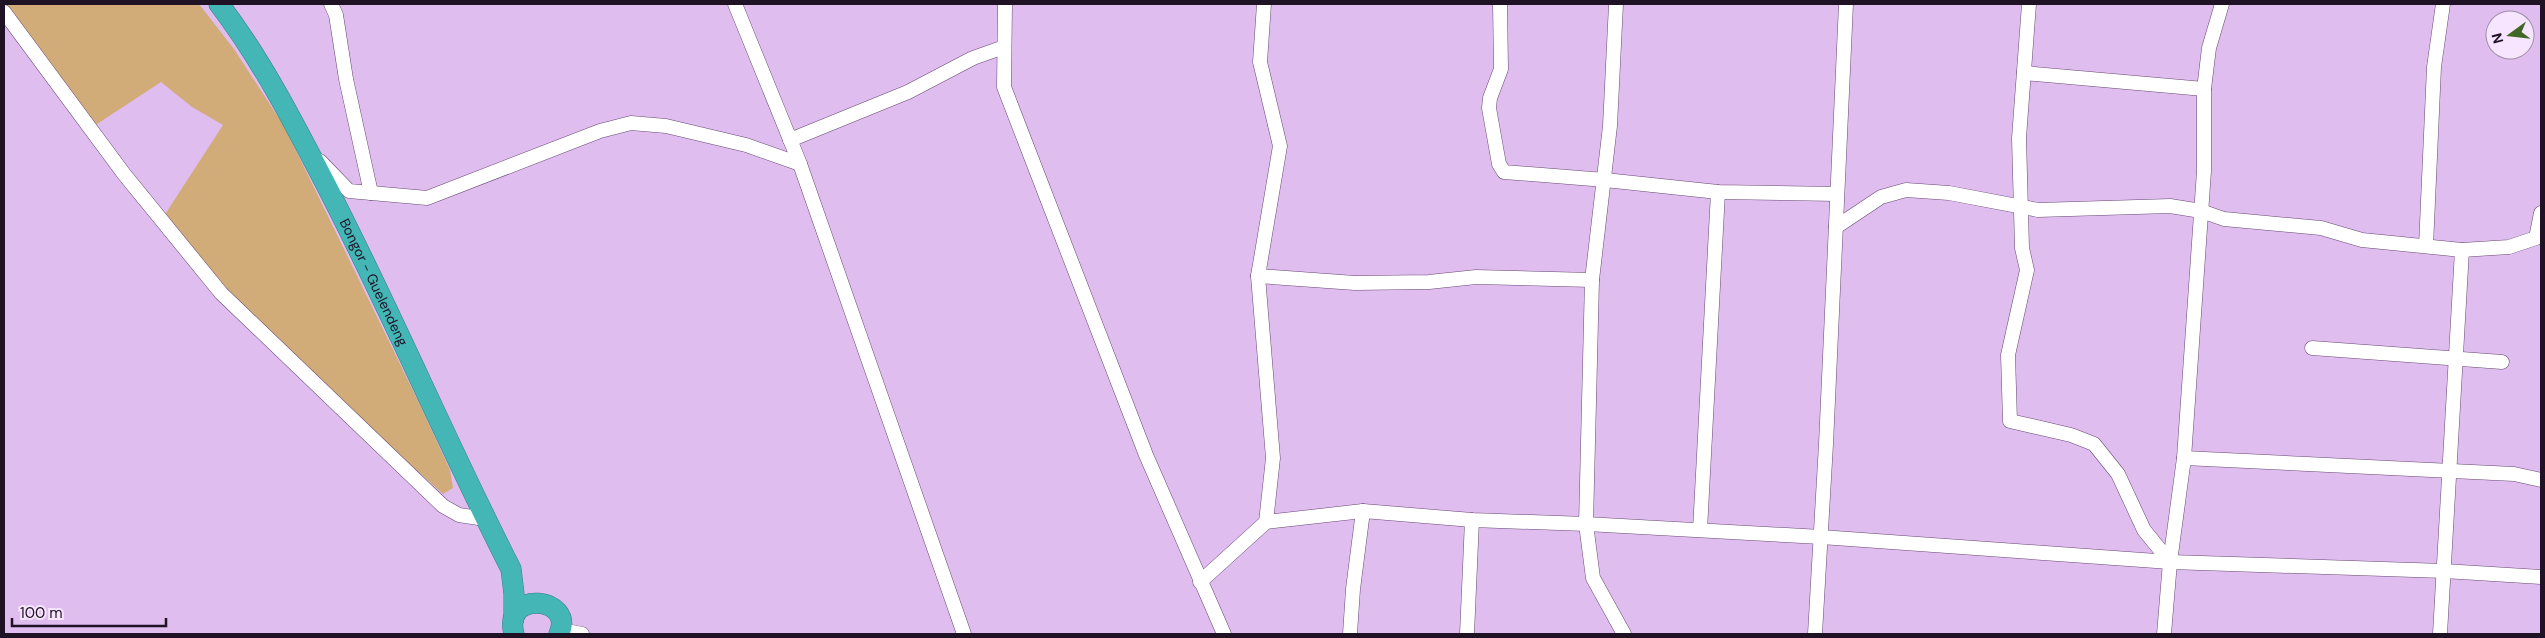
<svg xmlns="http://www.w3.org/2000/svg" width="2545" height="638" viewBox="0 0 2545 638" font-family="'DM Sans',sans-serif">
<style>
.green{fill:#d1ac78}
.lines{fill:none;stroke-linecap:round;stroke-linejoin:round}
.minor-casing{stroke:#674974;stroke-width:15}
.highway-casing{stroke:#377d83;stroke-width:21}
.minor{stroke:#fff;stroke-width:14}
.highway{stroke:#44b6b6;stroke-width:20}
.labels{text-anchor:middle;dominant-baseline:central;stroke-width:4;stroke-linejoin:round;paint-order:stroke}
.street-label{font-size:14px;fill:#1f1224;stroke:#f7e5ff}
</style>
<rect width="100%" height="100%" fill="#dfbdef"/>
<!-- green -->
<path class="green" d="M4 4H199L234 49 284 126 420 405 450 470 453 488 443 494 285 351 222 289 162 219 223 125 192 107 161 82 91 128Z"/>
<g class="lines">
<!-- minor casing -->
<g class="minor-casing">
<g id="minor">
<path d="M331 4 336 15 346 79 371 193"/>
<path d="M735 4 800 164 964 634"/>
<path d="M1005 4 1004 87 1146 455 1224 634"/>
<path d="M1264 4 1260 62 1280 146 1258 276 1273 458 1266 522"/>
<path d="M1500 4 1501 69 1490 98 1489 108 1499 164 1504 172 1605 180 1718 192 1837 194"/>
<path d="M1616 4 1610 126 1592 280 1586 524 1593 578 1624 634"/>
<path d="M2029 4 2019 138 2022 248 2027 270 2008 355 2010 421 2071 435 2094 444 2118 474 2144 530 2170 562"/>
<path d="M4 12 124 174 221 293 443 506 459 515 485 519"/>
<path d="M2024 73 2204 89"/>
<path d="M790 140 908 92 973 58 1004 47"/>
<path d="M320 161 349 191 427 198 600 131 631 123 666 126 746 145 800 164"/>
<path d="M1836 227 1881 197 1906 190 1949 193 2038 210 2170 206 2201 211 2224 219 2321 228 2362 240 2462 250 2509 247 2536 238 2541 213"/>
<path d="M2426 246 2434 67 2443 4"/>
<path d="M1258 276 1355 283 1429 282 1476 277 1592 280"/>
<path d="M2312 348 2502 362"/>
<path d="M2184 458 2514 474 2541 480"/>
<path d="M1700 530 1718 192"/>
<path d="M1200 582 1266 522 1363 511 1472 520 1586 524 1821 537 2170 562 2444 571 2541 577"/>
<path d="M561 630 582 634"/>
<path d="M1350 634 1353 589 1363 511"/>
<path d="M1467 634 1472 520"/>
<path d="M1815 634 1826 444 1846 4"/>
<path d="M2164 634 2170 562 2184 458 2204 171V89L2209 48 2222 4"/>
<path d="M2440 634 2462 250"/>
</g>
</g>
<!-- highway casing -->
<g class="highway-casing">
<g id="highway">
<path id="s1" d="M219 4C261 59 293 121 325 183 391 310 446 442 511 569L514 594V618"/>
<path d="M514 634C502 589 576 597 559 634"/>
</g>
</g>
<!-- minor -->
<use href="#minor" class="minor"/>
<!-- highway -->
<use href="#highway" class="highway"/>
</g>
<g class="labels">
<!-- street labels -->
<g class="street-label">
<text stroke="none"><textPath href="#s1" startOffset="319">Bongor - Guelendeng</textPath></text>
</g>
</g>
<!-- border -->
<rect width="2545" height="638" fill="none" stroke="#1f1224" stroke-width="10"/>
<!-- north arrow -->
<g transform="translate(2510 35) rotate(255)"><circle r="24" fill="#f7e5ff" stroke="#a191a7"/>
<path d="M0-4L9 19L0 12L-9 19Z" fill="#3e6824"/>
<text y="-8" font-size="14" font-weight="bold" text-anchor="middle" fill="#1f1224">N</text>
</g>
<!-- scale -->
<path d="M12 618v8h154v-8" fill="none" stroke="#1f1224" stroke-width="2.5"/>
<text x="20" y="618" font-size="15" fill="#1f1224" stroke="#f7e5ff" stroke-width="4" paint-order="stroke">100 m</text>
</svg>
